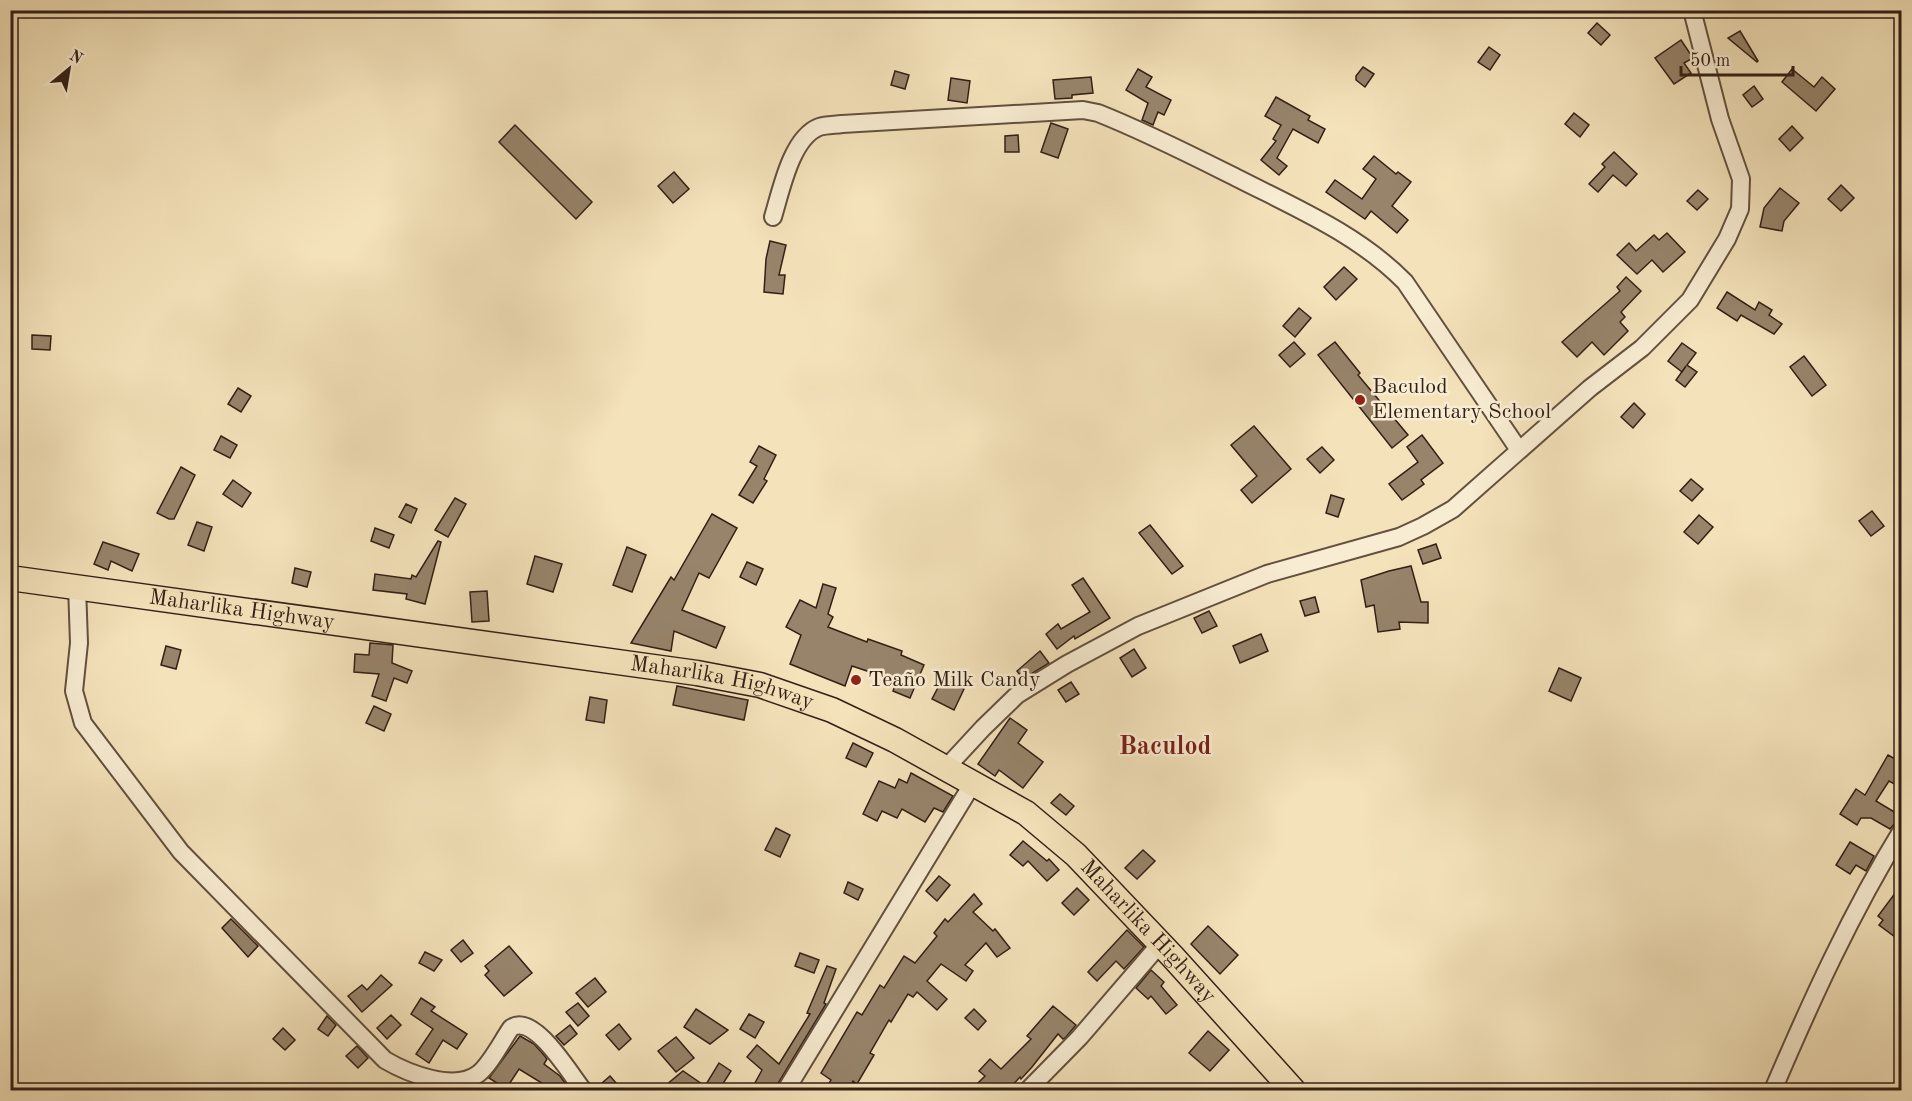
<svg xmlns="http://www.w3.org/2000/svg" width="1912" height="1101" viewBox="0 0 1912 1101" font-family="'Old Standard TT',serif">
<style>
.building{fill:#97846b;stroke:#331f15;stroke-width:1.5}
.lines{fill:none;stroke-linecap:round;stroke-linejoin:round}
.minor-casing{stroke:#63503e;stroke-width:20}
.highway-casing{stroke:#331f15;stroke-width:27}
.minor{stroke:#f8ecd2;stroke-width:16}
.highway{stroke:#f4e2ba;stroke-width:24}
.poi-dot{fill:#8f2418;stroke:#f8ecd2;stroke-width:2}
.labels{text-anchor:middle;dominant-baseline:central;stroke-width:5;stroke-linejoin:round;paint-order:stroke}
.poi-label{font-size:22px;fill:#331f15;stroke:#f8ecd2;text-anchor:start}
.street-label{font-size:22px;fill:#331f15;stroke:#f8ecd2}
.quarter-label{font-size:26px;font-weight:bold;fill:#7a1f14;stroke:#f8ecd2}
</style>
<rect width="100%" height="100%" fill="#f4e2ba"/>
<filter id="stains"><feTurbulence type="fractalNoise" baseFrequency=".00333" numOctaves="4"/><feColorMatrix values="0 0 0 0 .2 0 0 0 0 .09 0 0 0 0 .02 0 0 0 .5 -.17"/></filter>
<radialGradient id="worn" r=".72"><stop offset=".6" stop-color="#630" stop-opacity="0"/><stop offset="1" stop-color="#630" stop-opacity=".3"/></radialGradient>
<!-- building -->
<g class="building">
<path d="M1597 23 1610 35 1601 45 1588 33Z"/>
<path d="M1740 31 1758 61 1757 62 1728 38Z"/>
<path d="M1681 40 1693 58 1684 63 1691 73 1674 84 1655 58Z"/>
<path d="M1489 47 1500 55 1490 70 1478 62Z"/>
<path d="M1363 67 1374 74 1365 87 1356 80V76Z"/>
<path d="M1138 69 1152 77 1146 87 1171 100 1164 115 1158 112 1153 125 1142 120 1148 103 1126 90Z"/>
<path d="M1792 69 1814 87 1822 77 1835 89 1816 111 1782 82Z"/>
<path d="M895 71 909 75 905 89 891 85Z"/>
<path d="M1091 77 1093 93 1072 95V98L1055 99 1053 80Z"/>
<path d="M951 78 970 81 967 103 948 100Z"/>
<path d="M1754 86 1763 99 1752 107 1743 95Z"/>
<path d="M1276 97 1310 116 1308 120 1325 129 1318 143 1293 129 1277 158 1287 166 1279 175 1261 160 1276 141 1273 139 1281 125 1265 116Z"/>
<path d="M1574 113 1589 125 1580 137 1565 124Z"/>
<path d="M1051 123 1068 129 1058 158 1041 152Z"/>
<path d="M515 125 592 202 576 219 499 142Z"/>
<path d="M1792 126 1803 138 1790 151 1779 139Z"/>
<path d="M1018 135 1019 152H1005V136Z"/>
<path d="M1614 152 1637 174 1626 186 1613 175 1598 192 1589 184 1605 167 1602 164Z"/>
<path d="M1374 156 1396 174 1398 172 1411 182 1392 206 1408 220 1397 233 1371 211 1365 219 1326 192 1335 180 1362 199 1376 179 1363 169Z"/>
<path d="M674 172 689 189 673 203 658 186Z"/>
<path d="M1841 185 1854 198 1841 211 1828 199Z"/>
<path d="M1780 188 1799 203 1784 221 1782 231 1760 227 1764 208Z"/>
<path d="M1698 190 1708 199 1697 210 1687 201Z"/>
<path d="M1667 233 1685 252 1663 272 1652 260 1637 274 1617 255 1629 243 1636 251 1654 235 1659 240Z"/>
<path d="M770 241 786 245 779 275H785L783 294 764 292 766 259Z"/>
<path d="M1344 267 1357 279 1336 300 1324 287Z"/>
<path d="M1626 277 1641 291 1621 312 1625 317 1620 322 1628 331 1604 355 1592 342 1577 357 1562 342 1620 291 1617 287Z"/>
<path d="M1727 292 1755 310 1759 302 1772 310 1769 315 1782 324 1774 334 1741 315 1737 321 1717 308Z"/>
<path d="M1299 308 1311 318 1295 337 1283 326Z"/>
<path d="M32 335 51 336 50 350 32 349Z"/>
<path d="M1294 342 1305 354 1290 367 1279 355Z"/>
<path d="M1335 342 1360 373 1358 375 1408 435 1392 448 1318 355Z"/>
<path d="M1682 343 1696 353 1687 365 1697 372 1685 387 1676 380 1686 366 1682 372 1668 361Z"/>
<path d="M1804 356 1826 385 1812 396 1790 367Z"/>
<path d="M238 388 251 396 241 412 228 404Z"/>
<path d="M1634 403 1645 414 1633 428 1621 417Z"/>
<path d="M1254 426 1291 469 1252 503 1241 490 1257 476 1231 445Z"/>
<path d="M1422 435 1443 463 1421 480 1424 484 1402 500 1389 484 1418 462 1407 447Z"/>
<path d="M221 436 237 445 230 458 214 450Z"/>
<path d="M759 446 776 455 764 479 767 481 753 503 739 495 757 466 750 462Z"/>
<path d="M1322 447 1334 460 1320 473 1307 459Z"/>
<path d="M181 467 195 475 174 519H169L157 513Z"/>
<path d="M1691 479 1703 489 1692 501 1680 491Z"/>
<path d="M233 480 251 493 242 507 223 494Z"/>
<path d="M1331 495 1344 499 1338 517 1326 513Z"/>
<path d="M455 498 466 504 448 537 435 530Z"/>
<path d="M406 504 417 509 411 523 399 517Z"/>
<path d="M1872 511 1884 526 1871 536 1859 521Z"/>
<path d="M712 514 737 528 709 578 699 573 682 610 725 627 716 648 674 631 671 651 631 643 671 577 674 580Z"/>
<path d="M1699 515 1713 527 1698 544 1684 532Z"/>
<path d="M197 522 212 527 204 551 188 545Z"/>
<path d="M1150 525 1183 566 1172 574 1139 533Z"/>
<path d="M375 528 394 535 389 548 371 541Z"/>
<path d="M438 541 441 542 425 604 406 599 407 594 373 590 375 574 411 579 412 575 416 577Z"/>
<path d="M103 542 139 554 132 571 111 561 108 570 94 564Z"/>
<path d="M1436 544 1441 558 1423 564 1418 550Z"/>
<path d="M627 547 646 555 632 592 613 585Z"/>
<path d="M535 556 562 564 553 592 527 584Z"/>
<path d="M747 562 763 569 756 585 740 577Z"/>
<path d="M1411 566 1421 602H1428V623L1399 622 1400 629 1378 632 1374 605 1366 607 1361 580 1389 571Z"/>
<path d="M295 568 311 572 307 587 292 583Z"/>
<path d="M1083 578 1110 618 1075 639 1074 636 1057 649 1046 634 1058 624 1061 629 1090 612 1072 585Z"/>
<path d="M823 584 836 588 828 614 833 617 828 627 867 642 868 639 902 651 901 655 924 665 910 698 893 691 897 681 852 666 845 686 790 664 801 635 786 627 800 600 816 608Z"/>
<path d="M487 591 489 621 472 622 470 592Z"/>
<path d="M1315 597 1319 612 1305 616 1300 601Z"/>
<path d="M1209 611 1217 626 1202 633 1194 618Z"/>
<path d="M1261 634 1268 651 1240 663 1233 646Z"/>
<path d="M370 643 393 645 392 663 412 671 407 683 394 678 386 701 372 696 379 674 354 672 355 654 369 655Z"/>
<path d="M166 646 181 650 176 669 161 665Z"/>
<path d="M1134 649 1146 668 1132 677 1120 658Z"/>
<path d="M1040 651 1049 663 1023 679 1017 671Z"/>
<path d="M1559 668 1581 678 1571 701 1549 691Z"/>
<path d="M943 678 964 689 954 710 932 699Z"/>
<path d="M1071 682 1079 694 1066 702 1058 690Z"/>
<path d="M677 686 748 700 744 720 673 705Z"/>
<path d="M590 697 607 700 604 723 586 720Z"/>
<path d="M374 706 391 714 384 731 366 723Z"/>
<path d="M1010 718 1027 730 1018 743 1043 762 1023 788 999 770 995 776 978 764Z"/>
<path d="M853 743 873 753 866 767 846 758Z"/>
<path d="M1888 755 1902 763V788L1889 781 1876 801 1901 816 1890 829 1871 818H1861L1857 825 1840 814 1856 789 1865 795Z"/>
<path d="M911 773 953 796 943 812 934 808 925 822 902 809 897 818 882 811 877 821 863 814 879 781 895 788 899 779 907 783Z"/>
<path d="M1060 794 1074 806 1066 815 1051 803Z"/>
<path d="M776 828 790 835 780 857 765 850Z"/>
<path d="M1023 841 1047 861 1049 859 1059 870 1047 881 1028 861 1023 866 1010 855Z"/>
<path d="M1850 842 1874 856 1866 871 1856 865 1850 874 1836 865Z"/>
<path d="M1143 850 1155 861 1137 879 1125 868Z"/>
<path d="M939 876 950 885 937 901 926 891Z"/>
<path d="M848 882 863 889 858 900 844 893Z"/>
<path d="M1902 884V942L1879 925 1883 920 1878 916Z"/>
<path d="M1077 888 1089 900 1074 915 1062 903Z"/>
<path d="M974 894 982 904 973 912 993 931 995 929 1010 948 997 957 986 943 965 965 973 971 966 981 941 964 927 981 947 999 937 1010 917 992 913 997 908 994 891 1022 889 1020 870 1053 874 1055 857 1084 853 1081 848 1090H825L831 1080 821 1073 857 1012 862 1015 880 985 884 988 904 956 915 963 937 936 934 933 945 919 948 922Z"/>
<path d="M231 919 258 946 248 957 222 928Z"/>
<path d="M1208 926 1238 955 1220 974 1191 944Z"/>
<path d="M1127 930 1144 947 1124 969 1116 961 1097 981 1088 972Z"/>
<path d="M463 940 473 953 461 962 451 950Z"/>
<path d="M509 946 532 973 504 996 485 975 489 971 485 966Z"/>
<path d="M425 952 442 960 434 971 419 963Z"/>
<path d="M800 953 819 960 814 973 795 966Z"/>
<path d="M827 966 836 969 824 1003 826 1004 777 1085 776 1090H751L762 1070 747 1057 757 1045 779 1064 810 1014 807 1013Z"/>
<path d="M1151 970 1164 982 1161 986 1177 1005 1166 1014 1151 996 1148 999 1136 988Z"/>
<path d="M381 975 392 985 362 1012 348 996 362 985 367 990Z"/>
<path d="M595 978 606 992 588 1007 576 993Z"/>
<path d="M421 998 435 1007 431 1011 467 1034 457 1049 443 1040 429 1063 416 1054 433 1029 411 1014Z"/>
<path d="M578 1003 589 1016 578 1026 566 1012Z"/>
<path d="M1053 1006 1076 1025 1066 1037 1063 1039 1058 1034 1032 1067 1021 1079 1020 1077 1008 1090H971L985 1076 979 1071 990 1059 1001 1069 1031 1039 1027 1036Z"/>
<path d="M696 1009 728 1030 710 1044 684 1027Z"/>
<path d="M974 1009 986 1021 978 1030 965 1018Z"/>
<path d="M749 1014 764 1022 755 1038 740 1029Z"/>
<path d="M391 1015 401 1025 387 1039 377 1028Z"/>
<path d="M327 1016 336 1025 328 1036 318 1029Z"/>
<path d="M619 1024 631 1039 619 1050 606 1035Z"/>
<path d="M570 1025 577 1034 564 1045 556 1036Z"/>
<path d="M283 1028 295 1040 285 1050 273 1039Z"/>
<path d="M1208 1031 1229 1050 1210 1071 1189 1053Z"/>
<path d="M520 1036 534 1044 543 1054 547 1059 544 1064 560 1076 570 1090H553L519 1069 506 1089 489 1078Z"/>
<path d="M676 1037 694 1058 676 1072 658 1051Z"/>
<path d="M357 1046 368 1058 358 1068 346 1056Z"/>
<path d="M719 1063 731 1071 719 1090H660L683 1071 705 1086Z"/>
<path d="M610 1076 622 1090H594Z"/>
</g>
<g class="lines">
<!-- minor casing -->
<g class="minor-casing">
<g id="minor">
<path d="M773 217C781 191 791 138 819 127 826 125 835 125 842 124L1083 110 1098 113C1146 132 1193 156 1239 179 1296 208 1359 235 1405 282L1519 450"/>
<path d="M77 586 79 643 74 691 83 723 181 852 385 1060C407 1073 454 1092 478 1074 490 1065 502 1041 511 1028 534 1012 570 1074 583 1090"/>
<path d="M946 768 983 728 1017 695 1067 664 1138 626 1267 574 1399 537 1423 526 1453 509 1590 388 1642 348 1690 300 1727 239 1740 209 1741 179 1720 119 1692 10"/>
<path d="M786 1090 973 783"/>
<path d="M1028 1090 1080 1037 1160 944"/>
<path d="M1773 1090C1811 1001 1851 913 1902 830"/>
</g>
</g>
<!-- highway casing -->
<g class="highway-casing">
<g id="highway">
<path id="s1" d="M10 578 697 673 760 685 832 710 895 740 1026 813 1076 855 1173 957 1293 1090"/>
</g>
</g>
<!-- minor -->
<use href="#minor" class="minor"/>
<!-- highway -->
<use href="#highway" class="highway"/>
</g>
<!-- markers -->
<g class="poi-dot">
<circle cx="1360" cy="400" r="6"/>
<circle cx="856" cy="680" r="6"/>
</g>
<g class="labels">
<!-- poi labels -->
<g class="poi-label">
<text x="1372" y="387">Baculod<tspan x="1372" dy="25">Elementary School</tspan></text>
<text x="868" y="680">Teaño Milk Candy</text>
</g>
<!-- street labels -->
<g class="street-label">
<text stroke="none"><textPath href="#s1" startOffset="234">Maharlika Highway</textPath></text>
<text stroke="none"><textPath href="#s1" startOffset="720">Maharlika Highway</textPath></text>
<text stroke="none"><textPath href="#s1" startOffset="1224">Maharlika Highway</textPath></text>
</g>
<!-- quarter labels -->
<g class="quarter-label">
<text x="1165" y="747">Baculod</text>
</g>
</g>
<!-- margin -->
<rect width="1912" height="1101" fill="none" stroke="#f4e2ba" stroke-width="36"/>
<rect x="12" y="12" width="1888" height="1077" fill="none" stroke="#331f15" stroke-width="3"/>
<rect x="18" y="18" width="1876" height="1065" fill="none" stroke="#331f15" stroke-width="1.5"/>
<!-- north arrow -->
<g transform="translate(69 69) rotate(30)" stroke="#f8ecd2" stroke-width="4.5" paint-order="stroke">
<path d="M0-4.5L10 22L0 15L-10 22Z" fill="#331f15"/>
<text y="-9" font-size="16" font-weight="bold" text-anchor="middle" fill="#331f15">N</text>
</g>
<!-- scale -->
<path d="M1681 66v9h112v-9" fill="none" stroke="#331f15" stroke-width="3"/>
<text x="1690" y="66" font-size="18" fill="#331f15" stroke="#f8ecd2" stroke-width="4.5" paint-order="stroke">50 m</text>
<rect width="100%" height="100%" filter="url(#stains)"/>
<rect width="100%" height="100%" fill="url(#worn)"/>
</svg>
